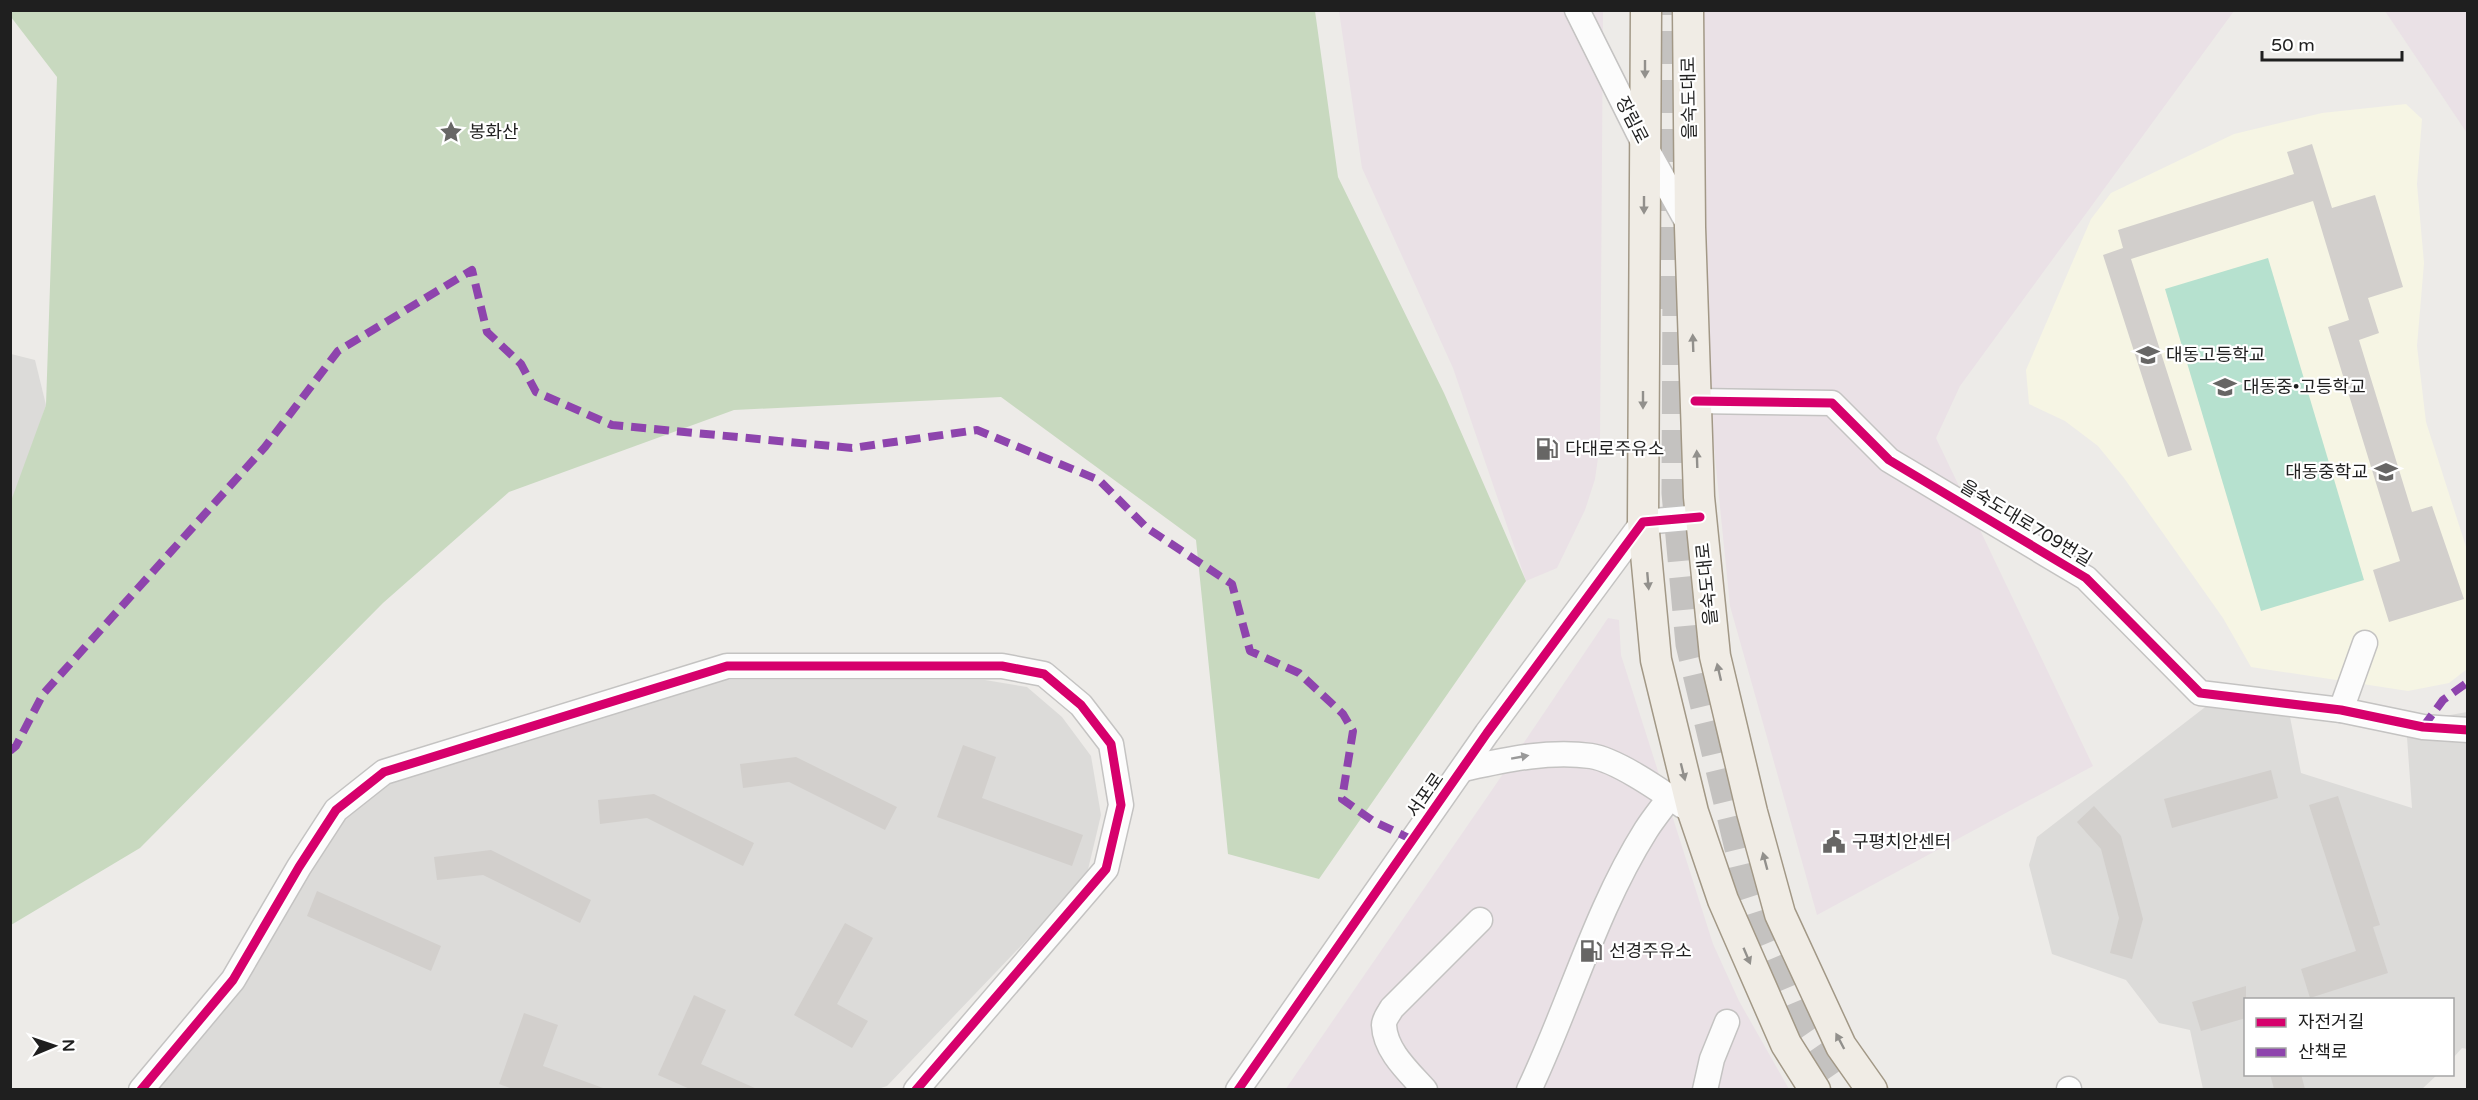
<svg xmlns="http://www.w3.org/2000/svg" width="2478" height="1100" viewBox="0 0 2478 1100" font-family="'Varela Round','Noto Sans KR',sans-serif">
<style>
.residential{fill:#dcdbd9}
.industrial{fill:#eae1e6}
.education{fill:#f6f5e4}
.forest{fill:#c8d9bf}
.pitch{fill:#b6e1cf}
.building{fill:#d2cfcc}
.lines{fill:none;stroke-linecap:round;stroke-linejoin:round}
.highway-tunnel{stroke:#c4c2c0;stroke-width:33;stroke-dasharray:33 16;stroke-linecap:butt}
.minor-casing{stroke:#c4c3c2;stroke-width:27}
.major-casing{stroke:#a29886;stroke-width:33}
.minor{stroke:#fcfcfc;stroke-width:24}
.major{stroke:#f0ece5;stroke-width:30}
.quiet{stroke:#8e44ad;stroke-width:8;stroke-dasharray:15 8;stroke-linecap:butt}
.cycleway-casing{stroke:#fff;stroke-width:13}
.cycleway{stroke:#d6006c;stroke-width:9}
.oneway{fill:#92908c}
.oneway2{fill:#999}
.labels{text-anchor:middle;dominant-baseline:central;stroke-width:4.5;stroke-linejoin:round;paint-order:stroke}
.street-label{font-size:18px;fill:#1f1f1f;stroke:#fff}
.poi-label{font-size:18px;fill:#1f1f1f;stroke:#fff;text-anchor:start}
</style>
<rect width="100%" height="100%" fill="#edebe8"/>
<!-- residential -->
<g class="residential">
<path d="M11 354 35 360 46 405 11 510Z"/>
<path d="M718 680H985L1027 687 1062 717 1091 756 1101 815 1086 878 887 1086 878 1089 149 1090 338 820 384 783Z"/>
<path d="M2213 701 2290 717 2301 773 2412 808 2406 723 2467 712V1049L2462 1048 2453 1058 2452 1000H2246V1074L2437 1075 2422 1089H2203L2190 1030 2159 1023 2126 980 2052 954 2029 865 2037 837Z"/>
</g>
<!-- industrial -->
<g class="industrial">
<path d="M1339 11H1603L1600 444 1595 479 1585 510 1557 568 1526 581 1453 368 1362 168Z"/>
<path d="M1700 11H2234L1960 386 1936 438 2093 766 1817 915 1730 606 1705 358Z"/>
<path d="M2385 11H2467V133Z"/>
<path d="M1608 618 1619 620 1621 655 1713 944 1739 1001 1789 1089 1285 1090 1492 790Z"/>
</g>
<!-- education -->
<path class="education" d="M2406 104 2422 119 2417 184 2424 263 2417 346 2426 422 2467 550V669L2449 683 2408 691 2251 667 2223 618 2124 478 2098 446 2065 421 2029 404 2026 370 2091 219 2111 193 2234 134 2322 113Z"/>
<!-- forest -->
<path class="forest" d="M11 10 1315 11 1338 177 1444 393 1526 581 1319 879 1228 854 1196 540 1001 397 734 410 509 492 383 603 140 848 11 925V501L46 405 57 77 11 17Z"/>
<!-- pitch -->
<path class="pitch" d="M2268 258 2364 580 2261 611 2165 289Z"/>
<!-- building -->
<g class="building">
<path d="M2312 144 2332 208 2375 195 2403 287 2368 298 2379 333 2359 340 2412 512 2432 506 2464 599 2389 622 2373 570 2400 561 2328 327 2349 320 2313 201 2131 259 2192 450 2168 457 2103 255 2123 248 2118 230 2294 174 2287 152Z"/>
<path d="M963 745 996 757 982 798 1083 835 1072 866 937 817Z"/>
<path d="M796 757 897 807 885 830 789 782 743 788 740 764Z"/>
<path d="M2271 770 2278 798 2172 828 2164 799Z"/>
<path d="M654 794 754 843 743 866 647 818 600 824 598 800Z"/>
<path d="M2338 796 2380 925 2373 927 2388 973 2310 998 2301 969 2356 951 2309 805Z"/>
<path d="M2094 806 2121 836 2143 919 2132 959 2110 953 2119 918 2101 849 2077 822Z"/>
<path d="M491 850 591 900 580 923 483 875 437 880 434 857Z"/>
<path d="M317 891 441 946 431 971 307 916Z"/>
<path d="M845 923 873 938 837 1004 868 1021 852 1048 794 1015Z"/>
<path d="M2246 986V1018L2201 1031 2192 1002Z"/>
<path d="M694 995 726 1010 701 1064 757 1089H690L658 1075Z"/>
<path d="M524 1013 558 1025 543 1066 603 1088V1089H513L499 1084Z"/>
<path d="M2270 1074H2301L2305 1089H2274Z"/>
</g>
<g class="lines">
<!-- highway-tunnel -->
<g class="highway-tunnel">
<path d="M1679 283 1678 493 1692 644 1746 869 1768 937 1796 1004 1849 1081"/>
<path d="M1664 309 1665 10"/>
</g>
<!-- minor casing -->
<g class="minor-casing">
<g id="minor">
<path d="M1577 10 1645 146 1690 227"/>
<path d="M1695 401 1832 403 1889 460 2086 578 2200 693 2341 710 2423 727 2468 730"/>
<path d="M2341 710 2365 643"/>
<path d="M1463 769C1505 760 1548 750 1591 756 1617 760 1661 791 1683 806"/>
<path d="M2069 1089V1090"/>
<path d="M141 1090 233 980 299 867 336 810 384 772 727 666H1002L1044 674 1081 705 1111 744 1121 805 1106 869 916 1090"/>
<path d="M1238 1090 1487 733 1643 522 1700 517"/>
<path d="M1425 1090C1409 1072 1385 1051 1384 1025 1384 1019 1389 1013 1392 1008L1480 920"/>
<path d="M1529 1090C1570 1004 1595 911 1646 830 1653 819 1662 808 1670 797"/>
<path d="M1705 1090 1712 1059 1727 1022"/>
</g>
</g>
<!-- major casing -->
<g class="major-casing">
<g id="major">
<path d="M1646 10 1643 522 1656 660 1693 812 1723 900 1786 1044 1815 1090"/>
<path d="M1688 10 1690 227 1699 497 1715 656 1752 812 1780 914 1841 1046 1872 1090"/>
</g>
</g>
<!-- minor -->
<use href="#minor" class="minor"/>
<!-- major -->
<use href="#major" class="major"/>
<!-- quiet -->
<g class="quiet">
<path d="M2423 727 2443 700 2468 682"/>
<path d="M10 751 16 746 43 694 265 447 338 351 472 270 487 332 521 364 536 392 612 425 852 448 977 430 1099 480 1147 528 1232 584 1250 651 1299 673 1343 714 1353 731 1342 799 1373 821 1413 840"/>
</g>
<!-- cycleway casing -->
<g class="cycleway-casing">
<g id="cycleway">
<path d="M1695 401 1832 403 1889 460 2086 578 2200 693 2341 710 2423 727 2468 730"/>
<path d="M141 1090 233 980 299 867 336 810 384 772 727 666H1002L1044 674 1081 705 1111 744 1121 805 1106 869 916 1090"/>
<path d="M1238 1090 1487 733 1643 522 1700 517"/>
</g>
</g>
<!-- cycleway -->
<use href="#cycleway" class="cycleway"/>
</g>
<!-- one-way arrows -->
<defs><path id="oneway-solid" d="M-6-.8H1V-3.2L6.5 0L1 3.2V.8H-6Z" transform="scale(1.5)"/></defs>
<g class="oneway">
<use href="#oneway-solid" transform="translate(1645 69) rotate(90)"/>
<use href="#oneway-solid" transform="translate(1644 205) rotate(90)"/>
<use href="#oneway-solid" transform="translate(1693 343) rotate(-92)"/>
<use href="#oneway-solid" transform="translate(1643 400) rotate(90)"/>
<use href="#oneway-solid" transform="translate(1697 459) rotate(-92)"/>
<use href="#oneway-solid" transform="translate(1648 581) rotate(85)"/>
<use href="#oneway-solid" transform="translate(1719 672) rotate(-103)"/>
<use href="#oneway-solid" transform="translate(1683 772) rotate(76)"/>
<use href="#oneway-solid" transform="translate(1765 861) rotate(-105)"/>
<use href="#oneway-solid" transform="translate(1747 956) rotate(67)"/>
<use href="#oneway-solid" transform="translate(1840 1041) rotate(-118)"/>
</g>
<use class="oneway2" href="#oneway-solid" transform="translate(1520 757) rotate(-10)"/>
<!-- icons -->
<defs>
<g id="sight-bare" transform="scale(1.8)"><path d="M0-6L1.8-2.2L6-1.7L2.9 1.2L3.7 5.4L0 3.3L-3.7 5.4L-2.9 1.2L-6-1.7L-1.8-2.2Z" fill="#676665" stroke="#fff" stroke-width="2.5" paint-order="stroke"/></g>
<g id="school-bare" transform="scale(1.8)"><path d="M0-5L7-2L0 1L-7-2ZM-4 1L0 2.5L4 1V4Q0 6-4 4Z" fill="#676665" stroke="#fff" stroke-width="2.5" paint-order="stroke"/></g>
<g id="fuel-bare" transform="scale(1.8)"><path d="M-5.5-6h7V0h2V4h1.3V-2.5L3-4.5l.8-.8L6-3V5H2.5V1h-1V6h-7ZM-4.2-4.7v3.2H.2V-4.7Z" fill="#676665" stroke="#fff" stroke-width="2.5" paint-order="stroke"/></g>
<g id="civic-bare" transform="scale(1.8)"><path d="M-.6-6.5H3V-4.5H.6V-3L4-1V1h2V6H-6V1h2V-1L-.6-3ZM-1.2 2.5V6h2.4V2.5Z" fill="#676665" stroke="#fff" stroke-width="2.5" paint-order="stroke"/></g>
</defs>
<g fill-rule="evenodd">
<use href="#sight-bare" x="451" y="132"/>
<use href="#school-bare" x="2148" y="355"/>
<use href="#school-bare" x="2225" y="387"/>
<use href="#fuel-bare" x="1547" y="449"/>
<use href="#school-bare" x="2386" y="472"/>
<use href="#civic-bare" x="1834" y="842"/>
<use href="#fuel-bare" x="1591" y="951"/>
</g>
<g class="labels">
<!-- street labels -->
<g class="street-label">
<text transform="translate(1689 98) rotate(-91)">을숙도대로</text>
<text transform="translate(1632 120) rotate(63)">장림로</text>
<text transform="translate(2026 523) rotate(31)">을숙도대로709번길</text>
<text transform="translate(1707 584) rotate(-96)">을숙도대로</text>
<text transform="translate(1425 795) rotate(-55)">서포로</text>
</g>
<!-- poi labels -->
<g class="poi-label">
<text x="469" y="132">봉화산</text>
<text x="2166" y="355">대동고등학교</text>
<text x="2243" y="387">대동중•고등학교</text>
<text x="1565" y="449">다대로주유소</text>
<text x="2368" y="472" text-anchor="end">대동중학교</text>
<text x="1852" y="842">구평치안센터</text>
<text x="1609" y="951">선경주유소</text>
</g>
</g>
<!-- border -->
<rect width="2478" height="1100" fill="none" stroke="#1f1f1f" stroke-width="24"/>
<!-- legend -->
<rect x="2244" y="998" width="210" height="78" fill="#ffffff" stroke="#a5a5a5" stroke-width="1.5"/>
<rect x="2256" y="1018" width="30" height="9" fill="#d6006c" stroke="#a5a5a5" stroke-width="1.5"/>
<text x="2298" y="1028" font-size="18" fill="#1f1f1f">자전거길</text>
<rect x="2256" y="1048" width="30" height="9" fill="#8e44ad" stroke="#a5a5a5" stroke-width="1.5"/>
<text x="2298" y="1058" font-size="18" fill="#1f1f1f">산책로</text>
<!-- north arrow -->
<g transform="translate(54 1046) rotate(88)" stroke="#ffffff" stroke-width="4.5" paint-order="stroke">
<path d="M0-4.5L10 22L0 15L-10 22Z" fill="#1f1f1f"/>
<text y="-9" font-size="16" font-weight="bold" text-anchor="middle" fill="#1f1f1f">N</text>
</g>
<!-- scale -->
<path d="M2262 51v9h140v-9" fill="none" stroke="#1f1f1f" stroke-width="3"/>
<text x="2271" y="51" font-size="18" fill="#1f1f1f" stroke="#ffffff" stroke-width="4.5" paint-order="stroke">50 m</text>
</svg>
